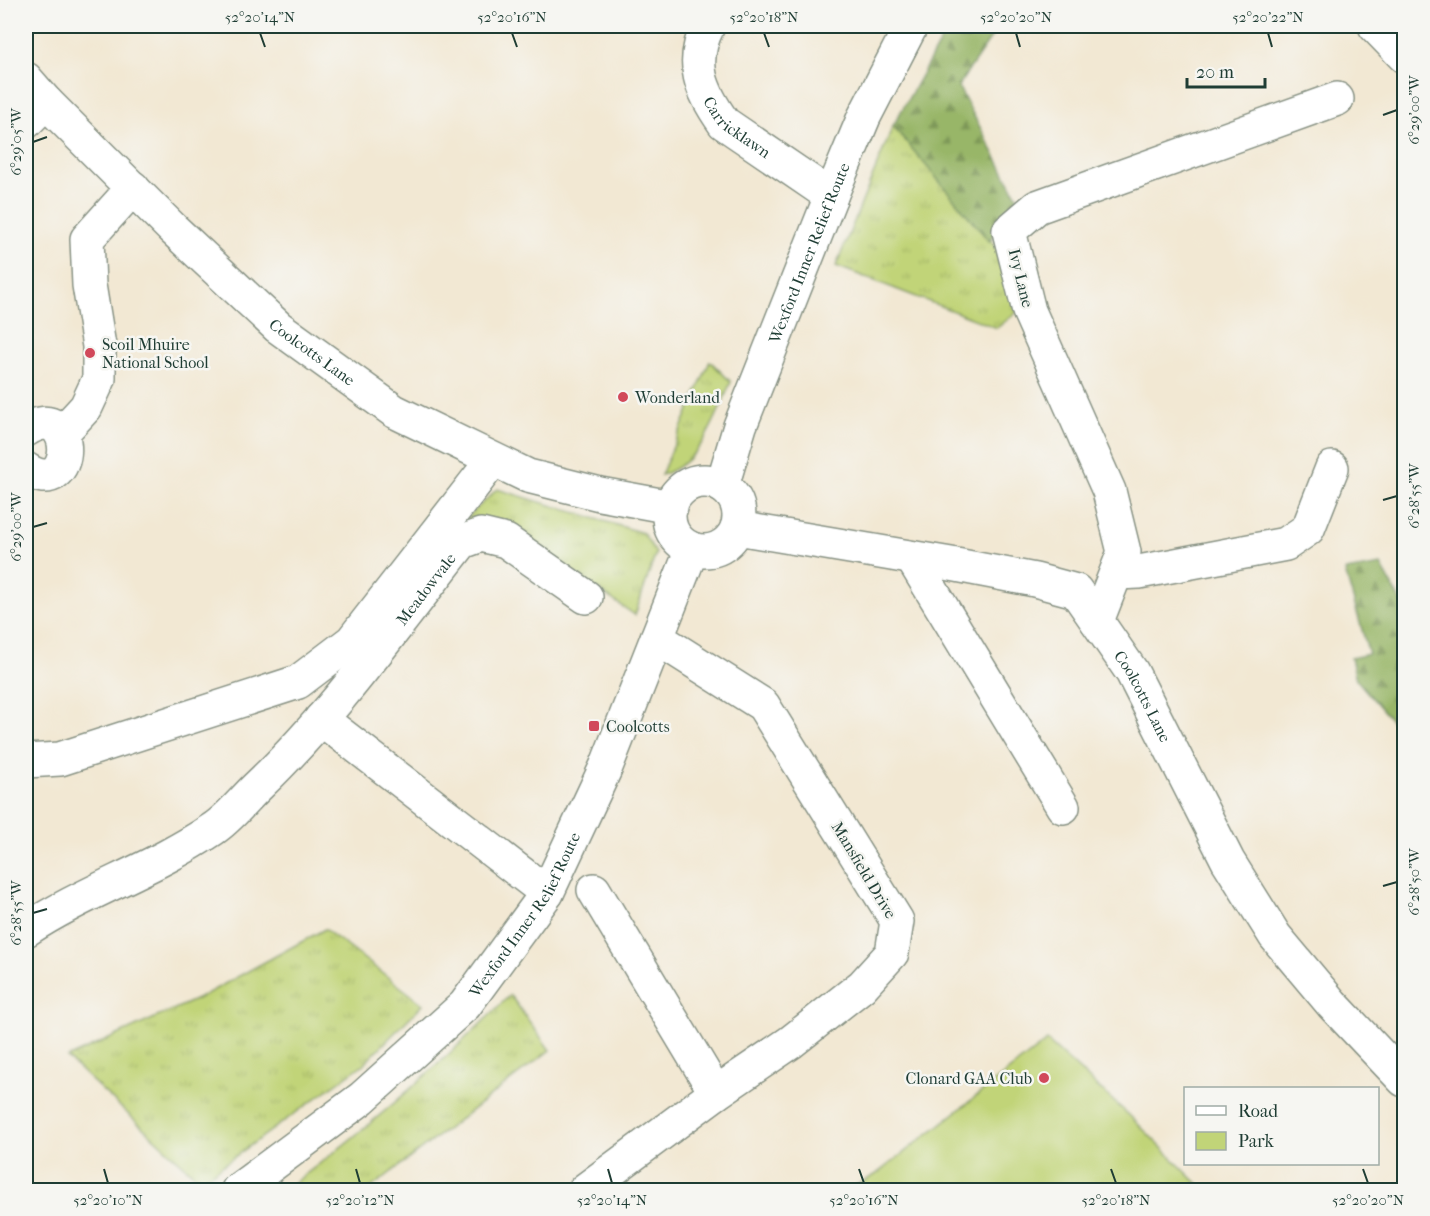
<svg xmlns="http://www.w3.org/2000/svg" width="1430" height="1216" viewBox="0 0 1430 1216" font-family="'IM FELL French Canon',serif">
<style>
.grass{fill:url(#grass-tufts);stroke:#708856;stroke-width:1.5}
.forest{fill:url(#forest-firs);stroke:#5c7a4e;stroke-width:1.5}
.green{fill:#c1d478;stroke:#708856;stroke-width:1.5}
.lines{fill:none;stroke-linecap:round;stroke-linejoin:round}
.minor-casing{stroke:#889284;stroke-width:36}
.minor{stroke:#fff;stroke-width:33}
.ticks{fill:none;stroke:#1f3d34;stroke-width:2}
.poi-dot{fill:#d1495b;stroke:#f6f6f2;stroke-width:2}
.labels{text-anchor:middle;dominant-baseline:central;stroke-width:5;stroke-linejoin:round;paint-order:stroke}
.street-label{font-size:16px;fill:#1f3d34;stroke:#f6f6f2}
.poi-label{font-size:16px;fill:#1f3d34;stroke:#f6f6f2;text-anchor:start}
.neatline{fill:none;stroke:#1f3d34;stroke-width:2}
.ticks-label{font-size:15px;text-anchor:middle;fill:#1f3d34}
</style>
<defs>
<pattern id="grass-tufts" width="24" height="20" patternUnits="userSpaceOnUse" patternTransform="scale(1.5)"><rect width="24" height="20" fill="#c1d478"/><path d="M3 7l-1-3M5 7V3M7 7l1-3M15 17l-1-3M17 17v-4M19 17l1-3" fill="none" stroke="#a5b768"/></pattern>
<pattern id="forest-firs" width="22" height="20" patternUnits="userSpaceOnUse" patternTransform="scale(1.5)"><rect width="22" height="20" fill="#98b668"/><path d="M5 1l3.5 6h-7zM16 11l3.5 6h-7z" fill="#7b9556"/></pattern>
</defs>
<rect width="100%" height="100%" fill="#f6f6f2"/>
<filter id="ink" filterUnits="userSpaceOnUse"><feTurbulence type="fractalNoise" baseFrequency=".0167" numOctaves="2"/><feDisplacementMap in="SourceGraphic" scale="12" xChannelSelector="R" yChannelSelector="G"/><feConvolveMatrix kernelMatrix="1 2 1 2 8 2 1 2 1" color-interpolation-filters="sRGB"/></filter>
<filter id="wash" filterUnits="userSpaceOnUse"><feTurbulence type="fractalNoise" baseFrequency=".008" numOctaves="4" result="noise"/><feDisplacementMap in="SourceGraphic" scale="24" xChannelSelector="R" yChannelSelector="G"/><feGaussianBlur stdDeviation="1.35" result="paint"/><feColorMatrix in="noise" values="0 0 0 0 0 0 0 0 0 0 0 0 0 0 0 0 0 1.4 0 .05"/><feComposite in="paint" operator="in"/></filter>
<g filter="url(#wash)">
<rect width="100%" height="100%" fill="#f2e8d3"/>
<!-- grass -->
<g class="grass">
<path d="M893 126 1000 251 1017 312 997 328 836 266Z"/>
<path d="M710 361 731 382C715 419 702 462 661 475Z"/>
<path d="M497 489 643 533 656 553 635 615 510 529 456 528Z"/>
<path d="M325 929 423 1004 365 1063 201 1181 67 1058 199 998Z"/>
<path d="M510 995 550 1050 368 1190H284C365 1132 439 1066 510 995Z"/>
</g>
<!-- forest -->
<g class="forest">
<path d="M949 26H999L958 86 1020 202 989 241 893 126Z"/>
<path d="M1381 565 1404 607V735L1356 679 1351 658 1369 654 1345 571Z"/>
</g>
<!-- green -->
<path class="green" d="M1047 1041 1130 1116 1204 1190H848L875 1175Z"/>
</g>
<g filter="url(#ink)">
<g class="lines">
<!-- minor casing -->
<g class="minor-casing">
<g id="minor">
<path id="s1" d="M708 26C689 63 701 91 724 123L831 196"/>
<path d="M1375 26 1404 56"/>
<path id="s2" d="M26 79 46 102 172 228 278 327 394 411 528 476 600 494 671 507"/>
<path d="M26 122 46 102"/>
<path d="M26 430C78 396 77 504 26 469"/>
<path d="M61 434 86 407 99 379V346L89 285 87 239 133 188"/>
<circle cx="704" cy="516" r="35"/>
<path id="s3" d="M722 486 740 426 831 196 864 117 911 26"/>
<path id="s4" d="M737 528 951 564 1035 580 1076 591 1132 672 1228 861 1275 936 1332 1004 1404 1080"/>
<path d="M912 558 1063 807"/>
<path d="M1117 573 1139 572 1286 544 1308 529 1332 468"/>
<path d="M1097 621 1124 552 1109 491 1029 311 1009 231 1037 207 1337 99"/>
<path d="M321 719 547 893"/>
<path d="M26 761 60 759 298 682 352 641 493 460"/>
<path d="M594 890 716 1093"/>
<path id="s5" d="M26 930C85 891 154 869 213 829 230 818 244 799 259 785 335 712 397 624 462 542L481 535 506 541 586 597"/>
<path id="s6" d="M238 1190 362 1098 465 1005 547 893 606 767 692 549"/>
<path d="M585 1190 716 1093 791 1042 862 986 892 953 897 921 763 705 657 638"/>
</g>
</g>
<!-- minor -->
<use href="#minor" class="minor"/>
</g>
</g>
<!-- ticks -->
<path class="ticks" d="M260 33 265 47M512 33 517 47M764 33 769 47M1016 33 1020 47M1268 33 1272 47M1383 115 1397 110M33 142 47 137M1383 500 1397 496M33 527 47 523M1383 886 1397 882M33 913 47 909M104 1169 108 1183M356 1169 360 1183M608 1169 612 1183M859 1169 864 1183M1111 1169 1116 1183M1363 1169 1368 1183"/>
<!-- markers -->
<g class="poi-dot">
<circle cx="90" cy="353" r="6"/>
<circle cx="623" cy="397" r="6"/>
<rect x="588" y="720" width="12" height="12" rx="3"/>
<circle cx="1044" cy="1078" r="6"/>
</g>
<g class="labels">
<!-- street labels -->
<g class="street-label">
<text stroke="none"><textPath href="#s1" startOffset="117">Carricklawn</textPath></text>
<text stroke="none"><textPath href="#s3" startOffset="249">Wexford Inner Relief Route</textPath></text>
<text transform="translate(1021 278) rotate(76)">Ivy Lane</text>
<text stroke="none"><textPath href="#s2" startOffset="396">Coolcotts Lane</textPath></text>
<text stroke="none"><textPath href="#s5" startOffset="534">Meadowvale</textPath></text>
<text stroke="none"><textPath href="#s4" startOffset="470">Coolcotts Lane</textPath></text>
<text transform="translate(864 870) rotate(59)">Mansfield Drive</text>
<text stroke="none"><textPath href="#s6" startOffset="402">Wexford Inner Relief Route</textPath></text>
</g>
<!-- poi labels -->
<g class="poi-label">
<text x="102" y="344">Scoil Mhuire<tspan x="102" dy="18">National School</tspan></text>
<text x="635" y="397">Wonderland</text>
<text x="606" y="726">Coolcotts</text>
<text x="1032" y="1078" text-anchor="end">Clonard GAA Club</text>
</g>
</g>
<!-- margin -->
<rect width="1430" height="1216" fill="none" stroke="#f6f6f2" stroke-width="66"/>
<!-- legend -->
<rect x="1184" y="1087" width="195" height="78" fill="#f6f6f2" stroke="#a0aca6" stroke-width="1.5"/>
<rect x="1196" y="1106" width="30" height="9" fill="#ffffff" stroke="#a0aca6" stroke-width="1.5"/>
<text x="1238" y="1117" font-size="18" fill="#1f3d34">Road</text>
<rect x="1196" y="1132" width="30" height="18" fill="#c1d478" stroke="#a0aca6" stroke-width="1.5"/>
<text x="1238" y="1147" font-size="18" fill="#1f3d34">Park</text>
<!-- scale -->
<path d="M1187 78v9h78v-9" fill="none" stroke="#1f3d34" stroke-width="3"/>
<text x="1196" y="78" font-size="18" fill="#1f3d34" stroke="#f6f6f2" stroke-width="4.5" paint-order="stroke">20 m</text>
<rect x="33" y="33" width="1364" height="1150" class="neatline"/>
<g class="ticks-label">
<text x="260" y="22">52°20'14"N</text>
<text x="512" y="22">52°20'16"N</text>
<text x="764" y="22">52°20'18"N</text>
<text x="1016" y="22">52°20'20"N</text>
<text x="1268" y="22">52°20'22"N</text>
<text transform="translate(1414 110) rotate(-90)" y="5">6°29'00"W</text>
<text transform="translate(16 142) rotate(-90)" y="5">6°29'05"W</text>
<text transform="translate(1414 496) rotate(-90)" y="5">6°28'55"W</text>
<text transform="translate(16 527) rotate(-90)" y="5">6°29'00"W</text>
<text transform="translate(1414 882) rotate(-90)" y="5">6°28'50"W</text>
<text transform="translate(16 913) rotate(-90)" y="5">6°28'55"W</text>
<text x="108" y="1205">52°20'10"N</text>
<text x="360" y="1205">52°20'12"N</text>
<text x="612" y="1205">52°20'14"N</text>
<text x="864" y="1205">52°20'16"N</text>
<text x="1116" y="1205">52°20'18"N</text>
<text x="1368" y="1205">52°20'20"N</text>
</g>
</svg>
